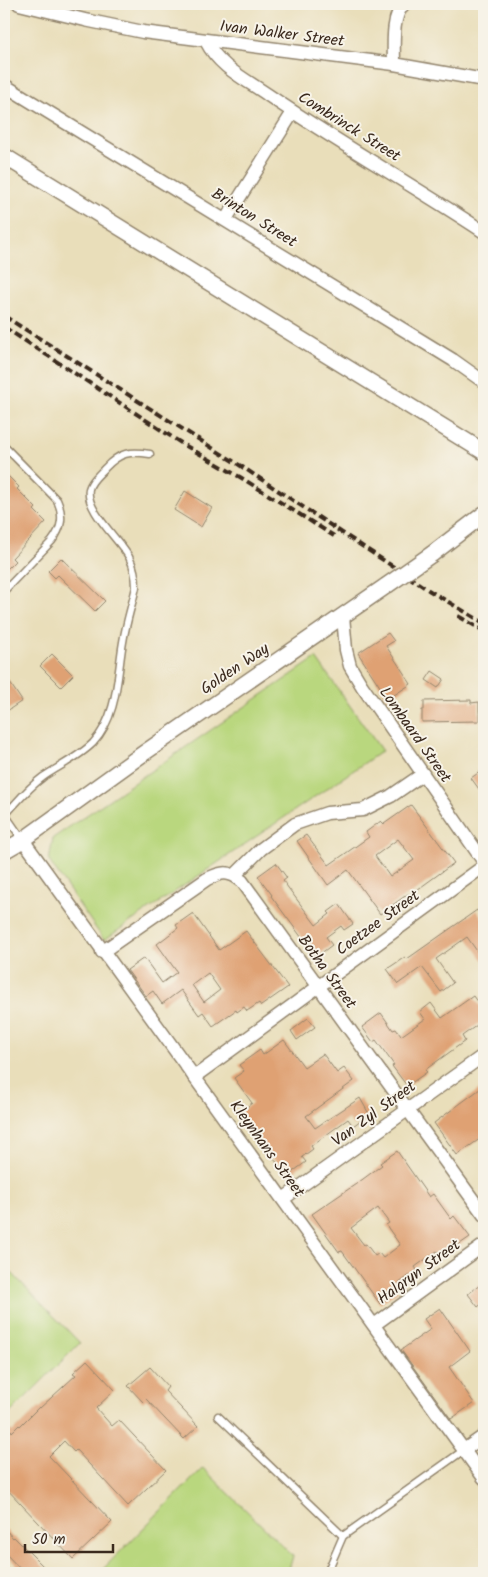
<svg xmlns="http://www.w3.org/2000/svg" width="488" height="1577" viewBox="0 0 488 1577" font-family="Kalam,sans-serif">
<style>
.green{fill:#b9d77e;stroke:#7a804e}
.building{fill:#dfa173;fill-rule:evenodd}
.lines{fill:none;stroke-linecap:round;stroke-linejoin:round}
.service-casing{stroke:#92846c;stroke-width:9}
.minor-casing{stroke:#92846c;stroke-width:15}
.tertiary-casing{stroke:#92846c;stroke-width:18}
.service{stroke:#fff;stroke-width:6}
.minor{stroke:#fff;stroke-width:12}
.tertiary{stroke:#fff;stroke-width:15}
.rail{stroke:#3b2a1e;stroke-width:4;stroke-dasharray:8 4;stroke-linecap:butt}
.tertiary-bridge-casing{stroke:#92846c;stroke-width:18;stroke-linecap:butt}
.tertiary-bridge{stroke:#fff;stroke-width:15}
.labels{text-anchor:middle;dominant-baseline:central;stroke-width:4;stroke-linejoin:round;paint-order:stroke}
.street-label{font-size:16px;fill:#3b2a1e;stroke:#f7f3e8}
</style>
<rect width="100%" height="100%" fill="#f7f3e8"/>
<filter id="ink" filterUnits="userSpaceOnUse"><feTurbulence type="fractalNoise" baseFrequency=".02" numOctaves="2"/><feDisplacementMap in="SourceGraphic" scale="10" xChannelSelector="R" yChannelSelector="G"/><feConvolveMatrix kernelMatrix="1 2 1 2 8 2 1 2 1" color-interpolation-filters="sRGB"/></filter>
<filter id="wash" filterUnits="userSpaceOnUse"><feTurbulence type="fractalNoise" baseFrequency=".0096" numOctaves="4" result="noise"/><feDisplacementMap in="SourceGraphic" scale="20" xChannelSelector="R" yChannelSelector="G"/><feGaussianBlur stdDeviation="1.12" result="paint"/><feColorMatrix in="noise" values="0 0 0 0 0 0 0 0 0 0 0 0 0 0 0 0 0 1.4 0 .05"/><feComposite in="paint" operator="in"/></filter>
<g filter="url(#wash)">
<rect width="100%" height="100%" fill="#e9deba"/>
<!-- green -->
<g class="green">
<path d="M316 658 382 751 104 940 49 861 53 838Z"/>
<path d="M4 1265 80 1343 4 1419Z"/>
<path d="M203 1468 293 1556 288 1573H99Z"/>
</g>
<g id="blocks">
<!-- building -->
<g class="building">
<path d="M4 472 19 487 17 489 36 508 34 510 46 522 12 558 15 561 4 572Z"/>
<path d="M185 491 212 508 201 527 174 510Z"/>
<path d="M61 558 105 601 95 611 58 575 55 578 48 571Z"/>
<path d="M388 633 394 641 386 646 411 684 388 699 358 653Z"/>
<path d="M52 654 73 675 61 687 40 666Z"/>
<path d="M432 671 444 679 438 688 426 680Z"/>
<path d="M4 674 22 701 4 713Z"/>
<path d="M471 700V703L479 702V721L422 722V710H424V701Z"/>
<path d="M484 769V796L471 778Z"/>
<path d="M411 805 454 863 410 895 408 894 380 914 348 870 328 885 297 841 306 835 329 865 369 837 366 832 381 821 384 824ZM398 839 414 860 390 877 375 856Z"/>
<path d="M276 863 287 878 283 881 316 925 330 914 328 912 339 904 353 924 344 930 341 926 326 937 332 945 316 957 271 896 272 895 258 876Z"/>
<path d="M477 910 484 920V961L467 937 436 959 453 983 441 992 422 967 398 984 387 969 405 957 407 959Z"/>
<path d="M193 913 219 950 246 931 288 987 261 1006 259 1003 247 1011 244 1007 237 1012 236 1010 213 1026 203 1012 199 1015 181 990 162 1004 153 991 146 996 127 970 144 958 162 983 177 972 157 944 178 928 176 925ZM208 973 220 990 204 1002 192 985Z"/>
<path d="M473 996 480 1006 484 1002V1020L462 1036 465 1041 425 1070 427 1072 407 1086 392 1066 394 1065 376 1040 373 1042 362 1027 381 1013 393 1030 396 1029 401 1036 425 1019 420 1012 431 1003 442 1018Z"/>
<path d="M308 1018 315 1027 297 1040 291 1031Z"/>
<path d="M284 1040 304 1067 323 1054 337 1073 344 1068 354 1081 306 1116 315 1128 360 1098 369 1114 353 1126 348 1119 311 1146 313 1149 302 1157 306 1162 287 1176 239 1113 252 1103 234 1078 244 1071 239 1065 260 1050 263 1055Z"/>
<path d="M484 1086V1136L457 1155 434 1123Z"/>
<path d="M397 1151 429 1197 433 1194 451 1219 454 1216 470 1237 441 1257 437 1251 415 1267 417 1270 394 1287 398 1291 380 1304 342 1251 339 1252 312 1214 359 1182 382 1165 380 1163ZM378 1208 389 1223 386 1225 400 1245 383 1258 379 1253 375 1256 366 1244 364 1245 351 1228Z"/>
<path d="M484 1282V1302L478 1307 468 1294Z"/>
<path d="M440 1308 470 1351 449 1367 474 1403 451 1419 401 1350 431 1329 424 1319Z"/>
<path d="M87 1360 115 1390 96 1408 112 1426 119 1420 166 1470 128 1506 76 1450 74 1452 64 1441 49 1456 112 1522 73 1559 4 1486V1437L11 1430 12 1432 19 1425 20 1426 39 1407 40 1408 76 1375 73 1373Z"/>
<path d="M150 1367 168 1387 165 1391 198 1426 184 1439 146 1399 143 1402 128 1386Z"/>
<path d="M4 1528 13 1538 14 1537 50 1573H24L4 1552Z"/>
</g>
</g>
</g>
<g filter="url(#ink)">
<use href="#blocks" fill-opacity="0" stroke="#92846c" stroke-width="1"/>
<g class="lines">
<!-- service casing -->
<g class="service-casing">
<g id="service">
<path d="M4 446 57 500C64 516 62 528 52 541L4 591"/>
<path d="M4 813 22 839"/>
<path d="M5 815C17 802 28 788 43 777 59 766 79 757 93 743 118 716 117 676 123 642 126 623 132 605 136 587 136 576 134 567 129 557 119 539 85 510 89 489 91 480 100 474 105 468 120 452 130 451 150 454"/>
<path d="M218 1416 343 1536"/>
<path d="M327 1573 343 1536 464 1450"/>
</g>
</g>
<!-- minor casing -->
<g class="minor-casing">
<g id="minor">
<path d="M19 4 85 20 143 32 394 64 484 80"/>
<path d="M206 41C219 67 245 79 268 95 338 143 413 185 484 232"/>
<path d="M394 64C394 47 391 16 404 4"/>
<path d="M4 85 453 360 484 382"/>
<path d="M226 219 293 112"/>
<path d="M343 616 346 650 350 666 362 686 484 862"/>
<path d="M23 840 484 1478"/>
<path d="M235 875 261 849 295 824 327 813 363 810 391 796 423 774"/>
<path d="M102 952 207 879C222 872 228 870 242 881L484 1215"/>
<path d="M194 1077 484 866"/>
<path d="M283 1199 484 1055"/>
<path d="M374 1325 484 1245"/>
<path d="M464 1450 484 1436"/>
</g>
</g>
<!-- tertiary casing -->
<g class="tertiary-casing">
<g id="tertiary">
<path d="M4 156 484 452"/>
<path d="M432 554 484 514"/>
<path d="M4 851 23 840 144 753 386 586"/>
</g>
</g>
<!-- service -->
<use href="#service" class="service"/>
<!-- minor -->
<use href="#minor" class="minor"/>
<!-- tertiary -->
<use href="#tertiary" class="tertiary"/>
<!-- rail -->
<g class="rail">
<path d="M4 316 244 468 430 591 484 623"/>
<path d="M4 327 181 443 240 477 334 536"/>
<path d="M458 616 484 631"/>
</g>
<!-- tertiary-bridge casing -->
<g class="tertiary-bridge-casing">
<path id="tertiary-bridge" d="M386 586 432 554"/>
</g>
<!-- tertiary-bridge -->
<use href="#tertiary-bridge" class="tertiary-bridge"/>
</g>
</g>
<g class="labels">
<!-- street labels -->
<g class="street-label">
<text transform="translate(282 34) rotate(7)">Ivan Walker Street</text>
<text transform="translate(349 127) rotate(32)">Combrinck Street</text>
<text transform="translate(254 218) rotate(32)">Brinton Street</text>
<text transform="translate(235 669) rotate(-34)">Golden Way</text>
<text transform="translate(415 735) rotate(55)">Lombaard Street</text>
<text transform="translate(378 923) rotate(-36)">Coetzee Street</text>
<text transform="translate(327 972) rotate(54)">Botha Street</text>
<text transform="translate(374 1114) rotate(-36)">Van Zyl Street</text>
<text transform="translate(267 1149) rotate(54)">Kleynhans Street</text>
<text transform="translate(419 1272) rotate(-36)">Halgryn Street</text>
</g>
</g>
<!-- margin -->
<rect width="488" height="1577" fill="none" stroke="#f7f3e8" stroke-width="20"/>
<!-- scale -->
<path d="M25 1544v8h88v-8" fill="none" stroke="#3b2a1e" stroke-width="2.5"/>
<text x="32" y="1544" font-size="15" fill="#3b2a1e" stroke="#f7f3e8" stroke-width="4" paint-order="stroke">50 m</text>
</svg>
